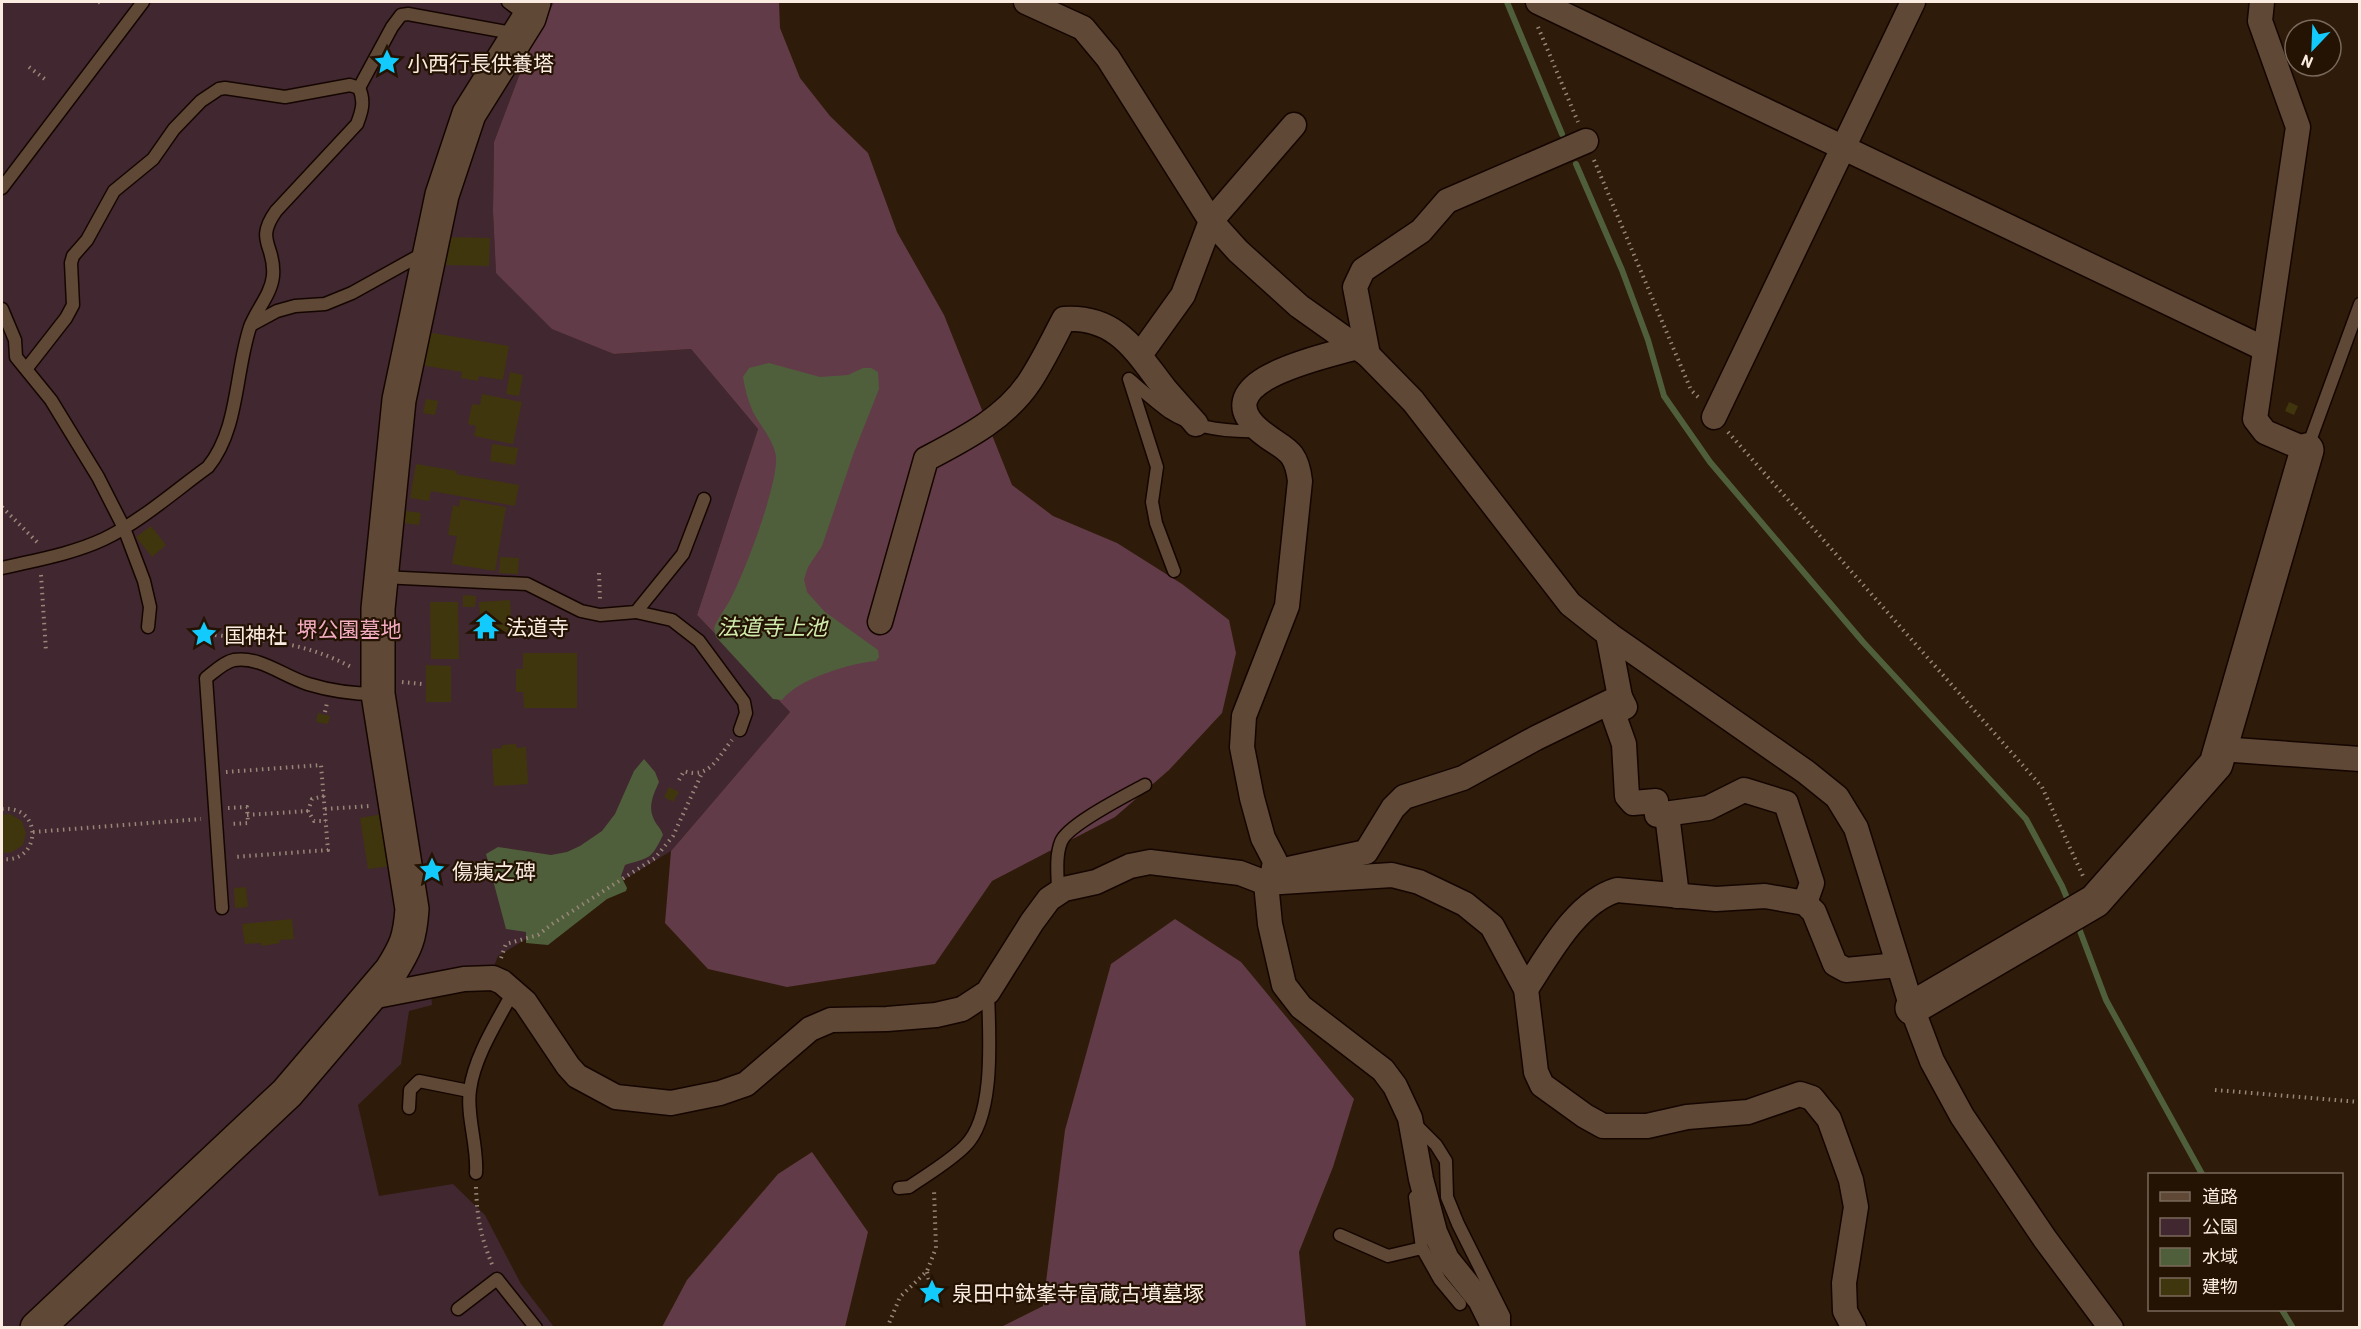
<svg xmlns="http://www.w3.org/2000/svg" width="2361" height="1329" viewBox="0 0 2361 1329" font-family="Barlow,'Noto Sans JP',sans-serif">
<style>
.green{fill:#41272f}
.forest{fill:#623b48}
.water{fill:#505f3b}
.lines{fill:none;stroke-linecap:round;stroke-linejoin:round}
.stream{stroke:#505f3b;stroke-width:6}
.building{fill:#40360e}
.lane-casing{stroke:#150500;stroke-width:15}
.street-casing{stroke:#150500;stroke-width:27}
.secondary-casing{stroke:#150500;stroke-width:36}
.path{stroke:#988779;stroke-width:4;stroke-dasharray:1.5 4.5;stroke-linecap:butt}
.lane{stroke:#5f4936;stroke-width:12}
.street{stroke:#5f4936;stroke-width:24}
.secondary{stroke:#5f4936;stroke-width:33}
.labels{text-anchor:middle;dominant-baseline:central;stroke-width:4.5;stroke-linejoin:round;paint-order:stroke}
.poi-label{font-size:21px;fill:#faece1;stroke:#241202;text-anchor:start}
.park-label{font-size:21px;fill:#f3abc2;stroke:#241202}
.water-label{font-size:22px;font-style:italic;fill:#d0ecad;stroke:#241202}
</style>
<rect width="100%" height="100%" fill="#2e1b09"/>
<!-- green -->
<path class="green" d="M2 2H554L525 60 494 142 493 212 496 273 614 354 691 349 758 429 697 615 790 712 671 851 498 956 493 969 440 970 431 992 432 1005 409 1011 401 1064 358 1105 379 1196 453 1184 485 1215 521 1284 554 1327 2 1328Z"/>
<!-- forest -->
<g class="forest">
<path d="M554 2H779L780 28 800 78 830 116 868 153 897 232 944 315 1012 485 1053 516 1117 543 1182 584 1229 620 1236 653 1222 713 1169 770 1115 817 992 881 935 964 787 987 708 969 665 923 671 851 790 712 697 615 758 429 691 349 614 354 552 329 496 273 493 212 494 142 525 60Z"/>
<path d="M1175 919 1241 962 1354 1099 1333 1167 1299 1252 1306 1327H1001L1043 1306 1065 1130 1111 964Z"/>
<path d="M812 1152 868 1232 845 1327H662L687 1280 778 1174Z"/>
</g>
<!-- water -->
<g class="water">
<path d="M769 363 820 377 848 375 863 368H871L878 372 879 389 854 452 822 546 808 567 804 579 807 592 825 612 878 650 879 657 876 661C850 663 798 679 782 700L773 699 716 637 714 628C718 618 725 609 730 600 744 575 779 482 776 456 773 439 761 427 753 412 748 401 745 389 743 377L749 368Z"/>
<path d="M644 759 655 772 659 782C654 793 648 805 653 817 655 824 661 828 663 835 651 860 650 857 625 865L621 876 627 888 626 891 607 899 548 945 526 943V932L506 929 486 854 498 847 551 855 567 852 580 846 602 831 615 814 634 771Z"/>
</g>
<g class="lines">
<!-- stream -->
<g class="stream">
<path d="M1507 2 1562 134"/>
<path d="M1576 164 1622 270 1648 340 1664 396 1710 462 1863 642 2026 819 2062 886 2070 905"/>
<path d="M2077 923 2106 1000 2202 1174"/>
<path d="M2282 1310 2293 1328"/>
</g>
</g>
<!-- building -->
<g class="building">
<path d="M447 237 490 238 489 266 446 265Z"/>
<path d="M427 332 509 346 503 380 479 376 478 381 461 378 462 372 421 365Z"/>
<path d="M510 372 523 375 519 396 506 394Z"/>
<path d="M482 394 522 402 513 444 474 436 476 426 468 424 472 404 480 405Z"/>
<path d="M426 399 438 401 435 415 423 413Z"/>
<path d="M2289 402 2298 406 2294 415 2285 411Z"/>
<path d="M492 444 518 448 515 465 490 461Z"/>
<path d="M416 464 457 471 456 474 519 485 515 506 431 491 429 501 410 498Z"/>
<path d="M460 499 506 507 495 571 452 564 457 536 448 535 453 505 459 507Z"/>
<path d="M406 511 421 513 419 525 404 523Z"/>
<path d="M151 526 166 545 152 557 136 537Z"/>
<path d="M500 557 519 558 518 574 499 573Z"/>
<path d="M463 595 476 596 475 607H463Z"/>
<path d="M510 600 512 631 481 633 479 602Z"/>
<path d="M430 602H458L459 659H431Z"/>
<path d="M523 653H577V708H524L523 692H516V669H523Z"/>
<path d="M426 665 451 666V702H426Z"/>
<path d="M318 713 330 716 328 724 316 722Z"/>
<path d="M516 744 517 748 526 747 528 784 494 786 492 749 502 748V745Z"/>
<path d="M669 787 679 792 673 802 664 797Z"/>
<path d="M10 814 22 821 26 833 23 845 12 852 5 853 2 852V815Z"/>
<path d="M382 814 391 866 368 869 360 818Z"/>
<path d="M246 887 248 907 235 908 234 888Z"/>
<path d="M292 919 294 939 279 940 280 943 262 946 261 943 245 944 242 924Z"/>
</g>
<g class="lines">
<!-- lane casing -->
<g class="lane-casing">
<g id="lane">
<path d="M508 2 528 17"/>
<path d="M359 88 392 27 401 15 408 14 517 34"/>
<path d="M2 188 143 2"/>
<path d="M2 309 15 340 16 357 51 400 98 477 124 528 144 581 150 607 148 627"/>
<path d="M251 325 277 311 295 306 325 304 352 293 424 253"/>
<path d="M2307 449 2360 304"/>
<path d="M2 568C36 560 72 554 104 539 140 522 176 490 208 467 239 429 235 372 250 327 256 310 271 295 273 276 276 245 254 242 276 211L357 124C362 111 365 101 359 88L350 85 285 97 225 88 219 89 201 101 174 129 153 159 114 191 87 240 73 256 71 263 73 305 66 318 27 368"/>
<path d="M1174 571 1156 523 1152 502 1157 467 1129 379C1142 390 1155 402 1169 412 1195 429 1230 432 1260 431"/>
<path d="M382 577 527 584 581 611 600 615 636 612 683 554 704 499"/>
<path d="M636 612 672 620 699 641 744 702 746 713 740 730"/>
<path d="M1058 893C1058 877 1055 857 1061 842 1067 825 1127 795 1145 785"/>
<path d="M222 908 206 678C214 672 224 662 234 660 260 656 283 676 308 684 331 691 352 694 376 694"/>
<path d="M409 1108 410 1090 419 1081 469 1091"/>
<path d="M1414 1123 1436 1145 1446 1161 1447 1197 1458 1224 1504 1316V1328"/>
<path d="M476 1173C478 1146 466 1115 470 1090 474 1057 498 1020 513 992"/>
<path d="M899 1188 909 1187C928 1174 949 1162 965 1146 996 1116 989 1032 988 992"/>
<path d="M1415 1197 1422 1248 1440 1280 1460 1304"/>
<path d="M1340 1235 1388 1256 1422 1248"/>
<path d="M458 1309 497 1279 536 1328"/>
</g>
</g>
<!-- street casing -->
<g class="street-casing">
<g id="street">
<path d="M1026 2 1083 28 1108 58 1211 221 1238 251 1299 306 1368 355 1413 401 1570 604 1608 634 1806 772 1837 797 1856 828 1912 1008 1932 1061 1962 1116 2045 1239 2111 1328"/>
<path d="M1538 2 2265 349"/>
<path d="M2262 2 2260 21 2298 127 2255 419 2265 432 2307 450"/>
<path d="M1357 347C1328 356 1202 380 1259 430 1282 450 1296 446 1300 481L1287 606 1244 716 1242 747 1252 798 1263 838 1275 861 1273 873 1266 883 1270 924 1284 985 1301 1007 1383 1070 1395 1086 1410 1118 1421 1179 1435 1232 1447 1259 1480 1300 1494 1328"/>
<path d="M1140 355 1183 295 1211 221 1294 125"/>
<path d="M1368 355 1355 287 1363 270 1421 231 1447 201 1586 141"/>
<path d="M1714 417 1913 2"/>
<path d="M880 622 926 459C964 439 1006 418 1030 381 1043 361 1053 340 1064 319 1118 316 1136 352 1165 389 1175 401 1186 412 1196 424"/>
<path d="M1620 697 1625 707 1613 713 1624 744 1627 796 1633 803 1656 801 1657 815 1708 808 1744 790 1786 803 1812 883 1805 903"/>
<path d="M2220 749 2360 759"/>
<path d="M1667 814 1677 896"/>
<path d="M1284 870 1366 852 1393 808 1404 797 1463 778 1536 738 1620 697 1608 634"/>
<path d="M1526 989C1548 956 1576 902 1617 890L1716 899 1765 896 1805 903 1814 912 1835 964 1846 970 1898 965"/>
<path d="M371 997 464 979 493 978 502 982 525 1002 568 1066 577 1076 616 1097 671 1103 720 1093 746 1084 810 1029 831 1020 887 1019 936 1015 962 1009 988 992 1032 922 1049 899 1064 889 1096 882 1130 866 1150 862 1240 873 1266 883 1392 875 1419 882 1465 904 1492 926 1526 989 1536 1072 1542 1085 1585 1116 1603 1126H1647L1687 1117 1748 1112 1800 1094 1812 1098 1829 1119 1851 1180 1856 1207 1844 1283 1845 1311 1854 1328"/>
</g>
</g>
<!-- secondary casing -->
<g class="secondary-casing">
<g id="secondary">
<path d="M1912 1008 2095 901 2216 764 2307 450"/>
<path d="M37 1328 287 1093 391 971C406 947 410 938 412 909L378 694V609L399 400 442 195 469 114 529 18 534 2"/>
</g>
</g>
<!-- path -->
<g class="path">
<path d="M99 2 103 5"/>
<path d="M1538 27 1578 122"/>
<path d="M29 67 46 80"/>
<path d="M1594 160 1691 390 1700 399"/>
<path d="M1728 432 2042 787 2083 876"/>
<path d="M2 507 39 544"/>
<path d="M599 573 600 600"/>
<path d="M41 575 46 651"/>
<path d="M215 635C268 641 305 642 353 668"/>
<path d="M402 682 422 684"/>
<path d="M325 712 327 703"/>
<path d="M226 772 321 765 328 850 234 857"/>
<path d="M679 780 684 771C709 780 718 757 732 740"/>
<path d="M324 796 312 799 308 811 314 821H326"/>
<path d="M228 808 247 807 248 823 230 824"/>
<path d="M2 809C44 805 41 864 2 859"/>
<path d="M325 809 370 806"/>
<path d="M247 815 308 811"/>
<path d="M33 832 201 819"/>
<path d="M501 958 506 944 538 935 552 924 655 858 673 836 702 773"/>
<path d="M2215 1090 2360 1102"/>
<path d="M476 1187C477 1220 481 1237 493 1267"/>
<path d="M927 1272 929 1281"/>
<path d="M887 1328 900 1297 927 1271 936 1248 934 1189"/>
</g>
<!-- lane -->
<use href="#lane" class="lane"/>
<!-- street -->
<use href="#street" class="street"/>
<!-- secondary -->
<use href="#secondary" class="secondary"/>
</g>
<!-- icons -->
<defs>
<g id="sight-bare" transform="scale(2.07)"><path d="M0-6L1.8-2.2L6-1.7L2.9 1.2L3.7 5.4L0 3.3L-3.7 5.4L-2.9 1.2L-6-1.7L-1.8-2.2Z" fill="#12cafb" stroke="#241202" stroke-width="2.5" paint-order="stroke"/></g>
<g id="temple-bare" transform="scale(2.07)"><path d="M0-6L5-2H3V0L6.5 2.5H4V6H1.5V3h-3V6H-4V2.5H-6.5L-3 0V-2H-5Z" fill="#12cafb" stroke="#241202" stroke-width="2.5" paint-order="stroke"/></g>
</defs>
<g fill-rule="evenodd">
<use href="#sight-bare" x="387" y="62"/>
<use href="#temple-bare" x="486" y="626"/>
<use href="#sight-bare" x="204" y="634"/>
<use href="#sight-bare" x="432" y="870"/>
<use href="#sight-bare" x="932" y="1292"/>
</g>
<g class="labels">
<!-- poi labels -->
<g class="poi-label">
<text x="407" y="62">小西行長供養塔</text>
<text x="506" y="626">法道寺</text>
<text x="224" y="634">国神社</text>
<text x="452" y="870">傷痍之碑</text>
<text x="952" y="1292">泉田中鉢峯寺富蔵古墳墓塚</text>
</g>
<!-- park labels -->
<g class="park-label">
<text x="349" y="628">堺公園墓地</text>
</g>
<!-- water labels -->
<g class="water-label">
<text x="772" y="626">法道寺上池</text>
</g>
</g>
<!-- border -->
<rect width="2361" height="1329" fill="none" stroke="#faece1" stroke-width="6"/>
<!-- legend -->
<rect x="2148" y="1173" width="195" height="138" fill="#241202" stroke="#7a695b" stroke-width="1.5"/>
<rect x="2160" y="1192" width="30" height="9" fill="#5f4936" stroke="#7a695b" stroke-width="1.5"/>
<text x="2202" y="1203" font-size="18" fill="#faece1">道路</text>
<rect x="2160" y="1218" width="30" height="18" fill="#41272f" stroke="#7a695b" stroke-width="1.5"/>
<text x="2202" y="1233" font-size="18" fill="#faece1">公園</text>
<rect x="2160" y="1248" width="30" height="18" fill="#505f3b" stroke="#7a695b" stroke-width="1.5"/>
<text x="2202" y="1263" font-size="18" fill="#faece1">水域</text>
<rect x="2160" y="1278" width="30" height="18" fill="#40360e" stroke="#7a695b" stroke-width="1.5"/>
<text x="2202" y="1293" font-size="18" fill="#faece1">建物</text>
<!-- north arrow -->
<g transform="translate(2313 48) rotate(203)"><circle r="28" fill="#241202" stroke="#7a695b" stroke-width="1.5"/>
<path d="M0-4.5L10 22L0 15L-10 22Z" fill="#12cafb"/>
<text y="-9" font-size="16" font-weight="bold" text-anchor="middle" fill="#faece1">N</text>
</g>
</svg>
